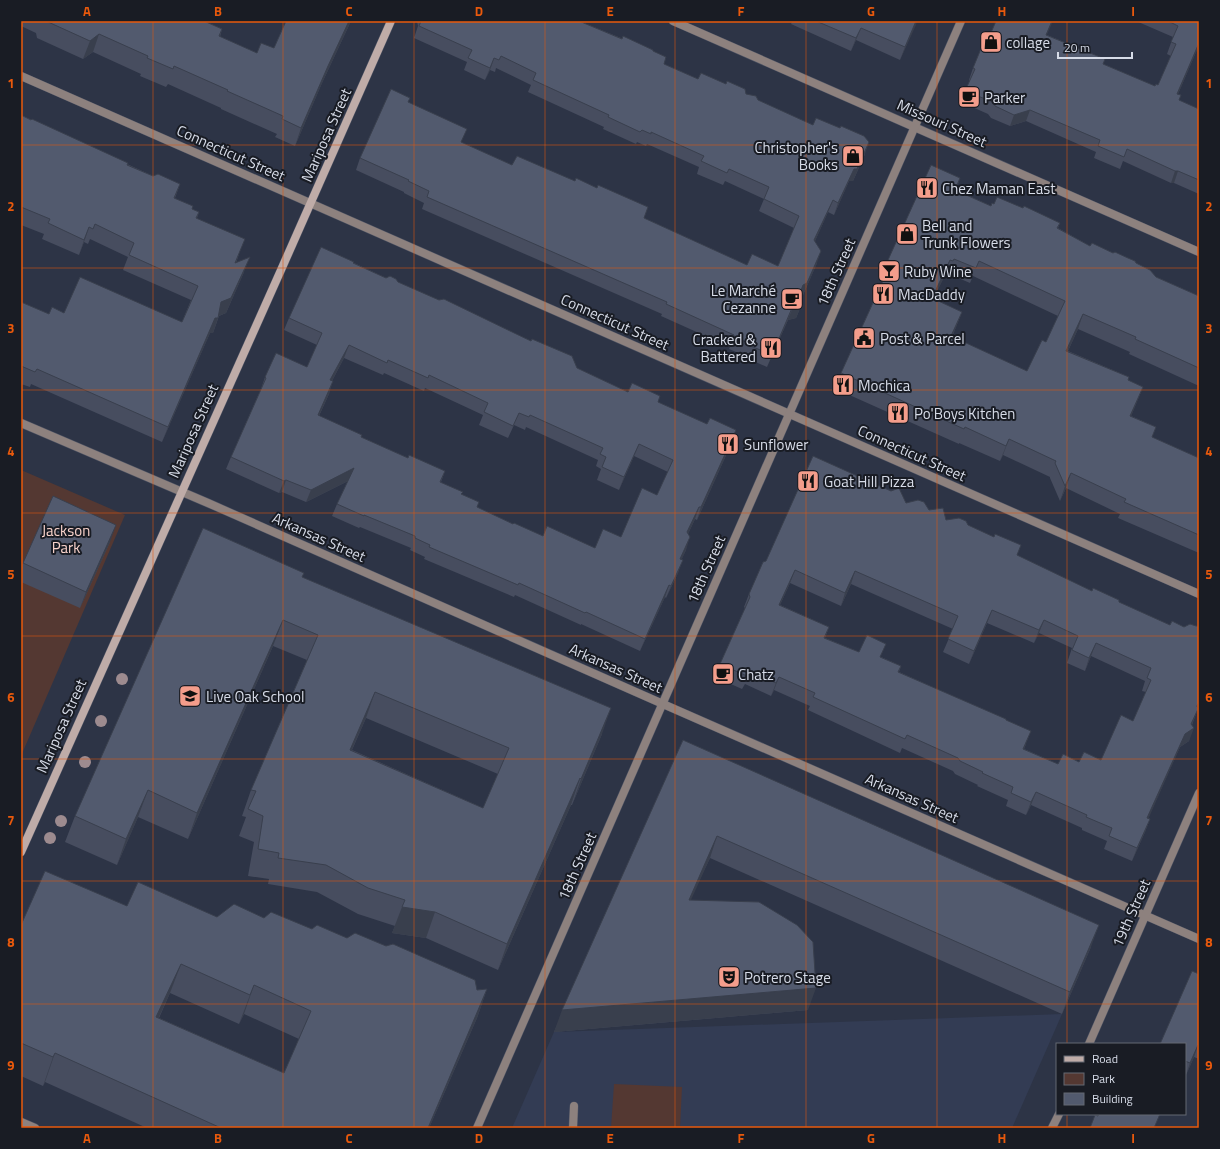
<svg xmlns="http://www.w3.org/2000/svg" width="1220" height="1149" viewBox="0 0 1220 1149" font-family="'Titillium Web',sans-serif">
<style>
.built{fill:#333c54}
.green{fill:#543832}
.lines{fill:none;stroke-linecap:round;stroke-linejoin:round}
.lane-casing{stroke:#4c5263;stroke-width:9}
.street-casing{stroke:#4c5263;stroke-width:9}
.secondary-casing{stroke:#4c5263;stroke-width:9}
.lane{stroke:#8d817e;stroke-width:8}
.street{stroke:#8d817e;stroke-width:8}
.secondary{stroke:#bfaca8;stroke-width:8}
.tree{fill:#9d8b8f}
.wall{fill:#474d5f;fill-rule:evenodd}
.shaded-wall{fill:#393f4d}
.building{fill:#525a6e;stroke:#393f4d;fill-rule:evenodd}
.grid{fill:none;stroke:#e8590c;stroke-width:1;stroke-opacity:0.55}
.labels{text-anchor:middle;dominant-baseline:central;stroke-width:4;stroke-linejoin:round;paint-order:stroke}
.poi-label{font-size:15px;fill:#d7dce8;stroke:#191c24;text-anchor:start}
.street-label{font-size:15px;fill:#d7dce8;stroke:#191c24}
.park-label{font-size:15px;fill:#f9d3cb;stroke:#191c24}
.neatline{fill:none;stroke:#e8590c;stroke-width:1.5}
.grid-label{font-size:13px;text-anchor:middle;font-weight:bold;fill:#e8590c}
</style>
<rect width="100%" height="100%" fill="#2d3446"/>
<!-- built -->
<path class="built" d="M1062 1014 1012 1128H512L554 1032Z"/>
<!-- green -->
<g class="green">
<path d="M21 470 125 515 21 756Z"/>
<path d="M614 1084 682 1087 680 1128H611Z"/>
</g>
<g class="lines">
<!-- lane casing -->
<g class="lane-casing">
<path id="lane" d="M573 1128 574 1106"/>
</g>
<!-- street casing -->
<g class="street-casing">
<g id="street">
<path d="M673 21 1199 252"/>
<path d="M21 76 1199 594"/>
<path d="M21 423 208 503 663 704 1199 939"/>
<path d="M1089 1044 1199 793"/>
<path d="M21 1122 35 1128"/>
<path d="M477 1128 961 21"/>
<path d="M1052 1128 1059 1114"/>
</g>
</g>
<!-- secondary casing -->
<g class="secondary-casing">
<path id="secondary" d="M21 852C143 574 270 299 391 21"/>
</g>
<!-- lane -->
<use href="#lane" class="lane"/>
<!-- street -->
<use href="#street" class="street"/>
<!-- secondary -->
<use href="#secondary" class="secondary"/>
</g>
<!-- trees -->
<g class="tree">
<circle cx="122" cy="679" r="6"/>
<circle cx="101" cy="721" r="6"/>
<circle cx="85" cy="762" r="6"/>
<circle cx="61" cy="821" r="6"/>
<circle cx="50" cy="838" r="6"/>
</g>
<!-- wall -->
<g class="wall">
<path d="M21 21H204L222 29 220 37 257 53 274 48 286 21H351L322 83 295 146 275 137 277 134 221 109V108L168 84 166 87 140 76 141 74 93 52 83 59 37 38 36 33 21 26Z"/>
<path d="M417 21H579L653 51 664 64 698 79 746 94 758 100 865 154 853 181H849L834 215 828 212 815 241 817 263 803 295 799 297 798 298 801 306 796 318 788 320 767 367 742 356 741 354 729 349 730 347 661 316 662 314 422 209 424 203 404 193V192L356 170 360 158 409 102 462 143 512 165 644 218 747 265 778 266 794 228 759 211 764 199 725 181 723 185 697 174 699 167 647 144 646 146 637 142 636 144 603 129 604 127 528 92 531 85 496 68 495 72 490 70 485 80 464 70 467 62 414 38 418 26Z"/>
<path d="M791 21H917L900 60 856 40 851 51 791 24 792 22Z"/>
<path d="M1136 21H1199V45L1178 94 1179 101 1199 109V194L1174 183H1171L1123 161 1120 169 1094 158 1096 152 1026 121 1010 126 991 118 988 114 961 102 970 81 969 80 973 68 1047 35 1105 59 1103 64 1155 86 1158 85 1171 56 1167 54 1173 37Z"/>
<path d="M21 115 153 176 180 184 175 198 192 209 199 212 197 218 239 254 236 263 244 272 226 313 219 316 213 333H210L162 442 31 384 30 387 21 384V302L49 314 64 313 182 322 191 300 123 270 128 257 90 239 88 244 84 242 79 255 42 239 44 234 21 225Z"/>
<path d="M960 178 956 190 991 206 1060 223 1058 228 1090 246 1113 253 1136 263 1156 277 1199 296V386L1129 354 1130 352 1078 329 1068 351 1129 377 1128 381 1143 387 1131 416 1156 427 1152 437 1199 458V553L1118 518 1120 514 1066 488 1060 501 1050 478V477L1003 455 1000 461 959 443V444L836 389 841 373 885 276 883 275 888 260ZM949 274 970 283 973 276 1058 316 1046 342 1027 371 952 337 962 312 933 299 945 275 948 277Z"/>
<path d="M354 263 386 278 398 282 577 368 628 392 658 402 732 442 697 520 695 519 688 534 686 550 681 560 678 573 666 598 665 597 640 651 581 624V625L515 595 514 597 424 559 425 557 410 550 411 548 360 527 359 528 332 516 337 504 348 481 306 502 282 492 279 493 226 469 231 457 261 389 265 377 307 367 317 345 284 330 289 318ZM344 358 383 375 384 373 424 391 425 388 483 415 479 425 508 438 514 425 525 430 526 427 598 460 596 466 601 469 597 480 619 490 634 456 668 472 657 495 621 537 595 548 543 536 513 524 477 508 462 495 441 482 445 471 408 458 361 437 319 416 329 394 332 381Z"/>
<path d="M906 503 929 510 946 520 968 525 1017 556 1092 591 1119 602 1199 706 1192 725 1189 741 1180 747 1148 818 1150 819 1145 832 1132 861 1104 849 1107 841 1082 830V828L1031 805 1026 815 1006 806 1008 800 977 786 978 785 955 774 953 771 902 748 900 753 808 710 810 706 774 690 771 696 745 684 742 689 715 677 720 664 745 608 744 607 749 594ZM790 583 841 606 851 584 953 629 943 652 969 664 987 623 1034 643 1039 633 1072 648 1067 663 1085 671 1091 656 1145 681 1142 691 1146 692 1133 721 1101 760 1058 764 1024 749 1026 744 1006 720 899 672 901 666 881 657 859 652 825 638 829 627 780 605Z"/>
<path d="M110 542 80 608 21 582V568L23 563Z"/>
<path d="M302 577 602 734 572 805H571L498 970 426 938 392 933 395 926 358 914 317 892 268 884 269 879 248 876 254 842 239 836 246 817 242 816 251 790 307 660 273 646 188 839 138 817 117 865 65 842 75 816ZM366 718 498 774 483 808 352 750Z"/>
<path d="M683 740 1091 947 1062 1014 710 858 690 900 808 1010 554 1032Z"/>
<path d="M1199 876V884L1197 882Z"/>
<path d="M127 906 217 917 264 918 312 929 477 990 487 989 477 1018 429 1128H147L45 1082 43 1086 21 1076V925ZM170 993 239 1024 244 1014 299 1039 284 1073 159 1018Z"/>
<path d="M1199 974V1059L1194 1057 1186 1075 1185 1074V1044Z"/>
</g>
<!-- shaded-wall -->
<g class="shaded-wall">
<path d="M349 21H351L322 83 295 146 301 128 328 66Z"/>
<path d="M916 21H917L916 25 900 60 905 47Z"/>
<path d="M1052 21H1053L1042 46 1046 35Z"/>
<path d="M861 28 856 40 851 51 856 38Z"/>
<path d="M99 34 93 52 83 59 90 41Z"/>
<path d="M1199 43V45L1173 106 1177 94Z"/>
<path d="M494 58 490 70 485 80 490 68Z"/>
<path d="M1030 110 1026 121 1010 126 1014 115Z"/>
<path d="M869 142 865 154 853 181H849L834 215 838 203 854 169Z"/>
<path d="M1175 171H1178L1174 183H1171Z"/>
<path d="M833 200 828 212 810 252 814 240Z"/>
<path d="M89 227 84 242 79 255 84 240Z"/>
<path d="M821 251 817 263 803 295 799 297 794 308 801 306 796 318 788 320 767 367 772 355 803 285Z"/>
<path d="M250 257 244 272 226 313 216 317 221 302Z"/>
<path d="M950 260 945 275 926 314 932 298Z"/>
<path d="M962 312 956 327 945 352 951 336Z"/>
<path d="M1083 314 1078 329 1061 366 1066 351Z"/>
<path d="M215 318H218L213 333H210L162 442 168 427Z"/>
<path d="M349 345 344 358 326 392 330 380Z"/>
<path d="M333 381 329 394 313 428 318 415Z"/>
<path d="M1143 387 1137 402 1125 431 1130 416Z"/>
<path d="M736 430 732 442 697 520 701 507Z"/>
<path d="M1009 439 1003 455 1000 461 1006 446Z"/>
<path d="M639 444 634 456 619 490 624 477Z"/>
<path d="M354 468 350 480 306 502 311 490Z"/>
<path d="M1071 473 1066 488 1060 501 1065 486Z"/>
<path d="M286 480 282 492 279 493 284 481Z"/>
<path d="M699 507 695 519 683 545 687 532Z"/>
<path d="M116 525 110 542 80 608 86 592Z"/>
<path d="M690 537 686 550 676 572 680 559Z"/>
<path d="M683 560 678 573 666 598 671 586Z"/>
<path d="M795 570 790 583 774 618 779 605Z"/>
<path d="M855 571 851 584 841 606 845 593Z"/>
<path d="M669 585 665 597 640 651 645 639Z"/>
<path d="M992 610 987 623 969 664 974 651Z"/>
<path d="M283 620 273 646 188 839 197 813Z"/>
<path d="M1044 620 1039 633 1034 643 1039 630Z"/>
<path d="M1096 643 1091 656 1085 671 1089 658Z"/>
<path d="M779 677 774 690 771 696 776 683Z"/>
<path d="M375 692 366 718 340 776 350 750Z"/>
<path d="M1199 702V706L1192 719 1197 706Z"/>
<path d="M611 708 602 734 572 805 581 779Z"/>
<path d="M1198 709 1189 731 1194 728 1189 741 1180 747 1143 831 1147 818 1185 734 1191 724Z"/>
<path d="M1031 731 1026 744 1019 762 1023 749Z"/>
<path d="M580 778 571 805 498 970 507 944Z"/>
<path d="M148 790 138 817 117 865 126 839Z"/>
<path d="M1036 792 1031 805 1026 815 1031 802Z"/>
<path d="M1150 819 1145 832 1132 861 1137 848Z"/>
<path d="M717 836 710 858 681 922 689 900Z"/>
<path d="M402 907 435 912 426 938 392 933Z"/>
<path d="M1099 925 1091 947 1062 1014 1070 992Z"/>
<path d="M181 964 170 993 146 1045 156 1017Z"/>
<path d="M254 985 244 1014 239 1024 250 995Z"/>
<path d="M816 988 808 1010 554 1032 562 1010Z"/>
<path d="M487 989 477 1018 429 1128H428Z"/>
<path d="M1198 1045 1194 1057 1186 1075 1190 1063Z"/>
<path d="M55 1053 45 1082 43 1086 53 1057Z"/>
</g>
<!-- building -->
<g class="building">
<path d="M46 21H204L222 29 219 36 257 53 261 43 274 48 286 21H349L328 66 301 128 282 119 283 116 227 91 228 90 174 66 173 69 147 58 148 56 99 34 90 41Z"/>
<path d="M421 21H579L622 39 623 36 653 50V51L666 57 664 64 698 79 701 73 726 84 727 81 745 89 746 94 756 96 758 100 813 125 816 118 840 128 841 126 864 136 869 142 857 169H854L838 203 833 200 814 240 821 251 807 283 803 285 798 298 801 306 792 308 772 355 746 344V342L734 337V335L666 304 667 302 427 197 429 191 408 181 409 180 360 158 391 89 410 98 408 102 467 129 461 142 512 165 517 156 575 181 576 178 597 188 598 185 648 207 644 218 747 265 752 254 778 266 799 216 764 199 769 187 729 169 727 173 701 161 704 156 651 132V134L642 130 640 132 608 117 609 115 533 80 536 73 501 56 499 60 494 58 490 68 468 58 472 50 419 26Z"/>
<path d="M816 21H916L905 47 861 28 856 38Z"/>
<path d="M996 21H1052L1046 35 1105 59 1103 64 1155 86 1156 84 1158 85 1176 44 1171 42 1178 26 1168 21H1199V43L1177 94 1181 95 1179 100 1199 109V180L1178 171H1175L1127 149 1124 157 1098 146 1100 140 1030 110 1014 115 995 106 993 102 965 91 975 69 973 68 987 34 990 35Z"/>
<path d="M21 115 31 120 32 119 128 163 127 165 153 176 158 174 180 184 174 198 193 206 192 209 199 212 196 218 245 239 235 263 250 257 231 298 221 302 218 318H215L168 427 37 369 35 372 21 366V302L49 314 52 307 64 313 80 277 182 322 198 286 129 255 134 243 95 224 93 229 89 227 84 240 48 223 50 219 21 207Z"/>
<path d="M931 165 960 178 955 190 991 206 992 203 994 204 997 197 1023 208 1024 206 1060 223 1057 228 1090 246 1092 243 1113 253 1115 252 1128 258 1135 261 1136 263 1150 270 1156 277 1199 296V368L1135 339 1136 337 1083 314 1066 351 1129 377 1128 380 1143 387 1130 416 1156 427 1152 437 1199 458V535L1124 502 1126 499 1071 473 1065 486 1055 463 1056 461 1009 439 1006 446 965 427 964 429 841 373 892 261 888 260ZM954 259 976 268 979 261 1065 301 1046 342 1042 340 1027 371 951 336 962 312 932 298 950 260 953 261Z"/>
<path d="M321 247 354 262 353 263 386 278 390 276 396 279 398 282 439 300 444 299 448 301 508 330 531 341 532 339 572 356 577 368 628 392 632 383 660 396 658 402 707 424 710 418 736 430 701 507H699L687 532 690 537 680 559 683 560 671 586 669 585 645 639 586 612 585 613 519 583 518 585 429 547 430 545 415 538V536L364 515V516L337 504 354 468 311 490 286 480 284 481 231 457 266 378 265 377 276 353 307 367 322 333 289 318ZM349 345 387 363 388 360 428 378 429 375 488 403 484 412 513 426 519 413 529 417 530 415 603 448 600 454 606 457 602 467 624 477 639 444 673 460 657 495 642 488 621 537 603 529 595 548 547 526 543 536 514 523 513 524 477 507 479 502 461 494 463 492 440 482 445 471 409 455 408 458 361 437 362 435 318 415 333 381 330 380Z"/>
<path d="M813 456 891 491 899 488 906 503 918 500 924 502 929 510 943 508 946 520 959 518 966 521 968 525 994 537 995 534 1021 545 1017 555 1092 591 1093 588 1119 600V602L1170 625 1172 621 1184 627 1190 624 1196 626H1199V702L1197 706 1198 709 1191 724 1194 728 1185 734 1147 818 1150 819 1137 848 1109 836 1112 828 1086 817 1087 815 1036 792 1031 802 1011 793 1013 787 982 773 983 772 960 761 958 758 907 735 905 739 813 697 815 693 779 677 776 683 749 671 747 676 720 664 750 597 749 594 763 562 766 561ZM795 570 845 593 855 571 958 616 948 639 974 651 992 610 1039 630 1044 620 1078 636 1072 650 1089 658 1096 643 1151 668 1147 678 1151 680 1133 721 1121 715 1101 760 1084 752 1079 762 1063 754 1058 764 1023 749 1031 731 1006 720V719L898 672 901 666 880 657 886 644 867 635 859 652 824 638 829 627 779 605Z"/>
<path d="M53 496 116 525 86 592 23 563Z"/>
<path d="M203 528 304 573 302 577 611 708 581 779 580 778 507 944 435 912 402 907 405 900 368 888 326 865 278 858 279 853 258 849 263 816 248 809 256 791 251 790 318 635 283 620 197 813 148 790 126 839 75 816ZM375 692 509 748 483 808 350 750Z"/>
<path d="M683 740 1099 925 1070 992 717 836 689 900 759 902 797 925 813 942 816 988 562 1010Z"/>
<path d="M45 871 127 906 138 882 217 917 234 904 264 918 271 912 312 929 317 925 347 938 355 933 386 946 393 944 475 980 477 990 487 989 428 1128H221L55 1053 53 1057 21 1043V925ZM181 964 250 995 254 985 311 1011 284 1073 156 1017Z"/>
<path d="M1192 971 1199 974V1046L1198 1045 1190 1063 1185 1061V1044H1160Z"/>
<path d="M1099 1114H1160L1154 1128H1090L1095 1115 1098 1116Z"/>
</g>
<!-- grid -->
<path class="grid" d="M153 21V1128M283 21V1128M414 21V1128M545 21V1128M675 21V1128M806 21V1128M937 21V1128M1067 21V1044M21 145H1199M21 268H1199M21 390H1199M21 513H1199M21 636H1199M21 759H1199M21 881H1199M21 1004H1199M1067 1114V1128"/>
<!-- icons -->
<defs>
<g id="shop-square" transform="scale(1.15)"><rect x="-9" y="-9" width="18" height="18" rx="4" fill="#f49d8b" stroke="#191c24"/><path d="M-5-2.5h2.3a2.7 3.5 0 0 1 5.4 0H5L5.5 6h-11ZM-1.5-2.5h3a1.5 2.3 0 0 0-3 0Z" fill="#111"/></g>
<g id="cafe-square" transform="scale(1.15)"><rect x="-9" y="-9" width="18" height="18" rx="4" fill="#f49d8b" stroke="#191c24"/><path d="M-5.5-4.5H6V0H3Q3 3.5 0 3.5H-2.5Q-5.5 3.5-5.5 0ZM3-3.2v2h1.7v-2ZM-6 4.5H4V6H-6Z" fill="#111"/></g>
<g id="restaurant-square" transform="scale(1.15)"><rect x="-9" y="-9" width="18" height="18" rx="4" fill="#f49d8b" stroke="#191c24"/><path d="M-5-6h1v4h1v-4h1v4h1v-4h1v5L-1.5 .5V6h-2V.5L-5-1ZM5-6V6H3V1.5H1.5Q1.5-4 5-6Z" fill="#111"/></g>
<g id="bar-square" transform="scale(1.15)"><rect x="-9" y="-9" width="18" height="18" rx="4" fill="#f49d8b" stroke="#191c24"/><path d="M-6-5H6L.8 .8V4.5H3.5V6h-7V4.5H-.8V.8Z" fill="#111"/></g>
<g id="civic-square" transform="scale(1.15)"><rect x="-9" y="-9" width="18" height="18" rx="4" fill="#f49d8b" stroke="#191c24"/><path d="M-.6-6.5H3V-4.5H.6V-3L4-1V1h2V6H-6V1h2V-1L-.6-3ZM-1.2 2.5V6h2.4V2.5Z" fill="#111"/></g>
<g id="school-square" transform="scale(1.15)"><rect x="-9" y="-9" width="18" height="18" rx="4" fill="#f49d8b" stroke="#191c24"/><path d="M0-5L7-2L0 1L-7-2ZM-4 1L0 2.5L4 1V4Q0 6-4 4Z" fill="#111"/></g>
<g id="theatre-square" transform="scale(1.15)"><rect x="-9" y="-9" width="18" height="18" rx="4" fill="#f49d8b" stroke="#191c24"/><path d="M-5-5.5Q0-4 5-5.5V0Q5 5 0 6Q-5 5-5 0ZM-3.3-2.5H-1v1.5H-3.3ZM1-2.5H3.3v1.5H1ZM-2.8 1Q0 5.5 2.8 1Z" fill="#111"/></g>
</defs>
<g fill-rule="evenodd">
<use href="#shop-square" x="991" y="42"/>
<use href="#cafe-square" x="969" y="97"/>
<use href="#shop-square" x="853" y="156"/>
<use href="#restaurant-square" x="927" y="188"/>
<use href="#shop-square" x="907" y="234"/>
<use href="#bar-square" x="889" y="271"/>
<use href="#restaurant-square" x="883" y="294"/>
<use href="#cafe-square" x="792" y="299"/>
<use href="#civic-square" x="864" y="338"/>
<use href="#restaurant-square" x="771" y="348"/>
<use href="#restaurant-square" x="843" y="385"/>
<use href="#restaurant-square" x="898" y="413"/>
<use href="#restaurant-square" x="728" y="444"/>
<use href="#restaurant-square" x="808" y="481"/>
<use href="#cafe-square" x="723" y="674"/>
<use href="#school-square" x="190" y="696"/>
<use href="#theatre-square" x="729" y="977"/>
</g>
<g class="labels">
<!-- poi labels -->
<g class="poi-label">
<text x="1006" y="42">collage</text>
<text x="984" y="97">Parker</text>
<text x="838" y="147" text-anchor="end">Christopher's<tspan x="838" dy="17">Books</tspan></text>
<text x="942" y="188">Chez Maman East</text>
<text x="922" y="225">Bell and<tspan x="922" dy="17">Trunk Flowers</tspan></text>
<text x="904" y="271">Ruby Wine</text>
<text x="776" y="290" text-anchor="end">Le Marché<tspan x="776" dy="17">Cezanne</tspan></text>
<text x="898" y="294">MacDaddy</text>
<text x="880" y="338">Post &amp; Parcel</text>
<text x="756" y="339" text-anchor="end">Cracked &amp;<tspan x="756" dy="17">Battered</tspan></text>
<text x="858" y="385">Mochica</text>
<text x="914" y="413">Po'Boys Kitchen</text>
<text x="744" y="444">Sunflower</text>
<text x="824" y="481">Goat Hill Pizza</text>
<text x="738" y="674">Chatz</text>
<text x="206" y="696">Live Oak School</text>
<text x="744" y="977">Potrero Stage</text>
</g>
<!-- street labels -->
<g class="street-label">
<text transform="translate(942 123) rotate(24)">Missouri Street</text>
<text transform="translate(326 135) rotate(-66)">Mariposa Street</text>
<text transform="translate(231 153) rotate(24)">Connecticut Street</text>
<text transform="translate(836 272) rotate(-66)">18th Street</text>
<text transform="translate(615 322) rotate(24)">Connecticut Street</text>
<text transform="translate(193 431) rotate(-66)">Mariposa Street</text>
<text transform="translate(912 453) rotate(24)">Connecticut Street</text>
<text transform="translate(319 537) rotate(24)">Arkansas Street</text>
<text transform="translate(706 569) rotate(-66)">18th Street</text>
<text transform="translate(616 668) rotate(24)">Arkansas Street</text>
<text transform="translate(61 726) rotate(-66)">Mariposa Street</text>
<text transform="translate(912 798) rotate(24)">Arkansas Street</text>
<text transform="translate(577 866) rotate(-66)">18th Street</text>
<text transform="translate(1131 913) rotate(-66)">19th Street</text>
</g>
<!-- park labels -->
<g class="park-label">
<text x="66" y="530">Jackson<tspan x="66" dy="17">Park</tspan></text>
</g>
</g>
<!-- border -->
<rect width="1220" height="1149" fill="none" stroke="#191c24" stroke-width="44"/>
<!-- legend -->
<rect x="1056" y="1043" width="130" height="72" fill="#191c24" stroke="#656972"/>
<rect x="1064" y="1056" width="20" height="6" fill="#bfaca8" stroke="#656972"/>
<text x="1092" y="1063" font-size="12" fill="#d7dce8">Road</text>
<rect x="1064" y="1073" width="20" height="12" fill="#543832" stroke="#656972"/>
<text x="1092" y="1083" font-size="12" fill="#d7dce8">Park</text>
<rect x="1064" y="1093" width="20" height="12" fill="#525a6e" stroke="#656972"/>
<text x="1092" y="1103" font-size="12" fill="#d7dce8">Building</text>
<!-- scale -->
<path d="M1058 52v6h74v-6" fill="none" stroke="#d7dce8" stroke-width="2"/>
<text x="1064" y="52" font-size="12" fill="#d7dce8" stroke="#191c24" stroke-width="3" paint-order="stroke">20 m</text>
<rect x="22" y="22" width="1176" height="1105" class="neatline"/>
<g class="grid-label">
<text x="87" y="16">A</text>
<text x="218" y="16">B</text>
<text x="349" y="16">C</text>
<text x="479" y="16">D</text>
<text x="610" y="16">E</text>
<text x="741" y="16">F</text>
<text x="871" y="16">G</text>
<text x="1002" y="16">H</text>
<text x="1133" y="16">I</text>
<text x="11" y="88">1</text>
<text x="1209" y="88">1</text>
<text x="11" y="211">2</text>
<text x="1209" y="211">2</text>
<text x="11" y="333">3</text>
<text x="1209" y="333">3</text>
<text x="11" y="456">4</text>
<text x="1209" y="456">4</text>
<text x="11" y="579">5</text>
<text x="1209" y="579">5</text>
<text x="11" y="702">6</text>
<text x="1209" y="702">6</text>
<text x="11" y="825">7</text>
<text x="1209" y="825">7</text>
<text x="11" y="947">8</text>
<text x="1209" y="947">8</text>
<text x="11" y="1070">9</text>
<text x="1209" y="1070">9</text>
<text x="87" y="1143">A</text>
<text x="218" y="1143">B</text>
<text x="349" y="1143">C</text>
<text x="479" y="1143">D</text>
<text x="610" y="1143">E</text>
<text x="741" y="1143">F</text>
<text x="871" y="1143">G</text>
<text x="1002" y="1143">H</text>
<text x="1133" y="1143">I</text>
</g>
</svg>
